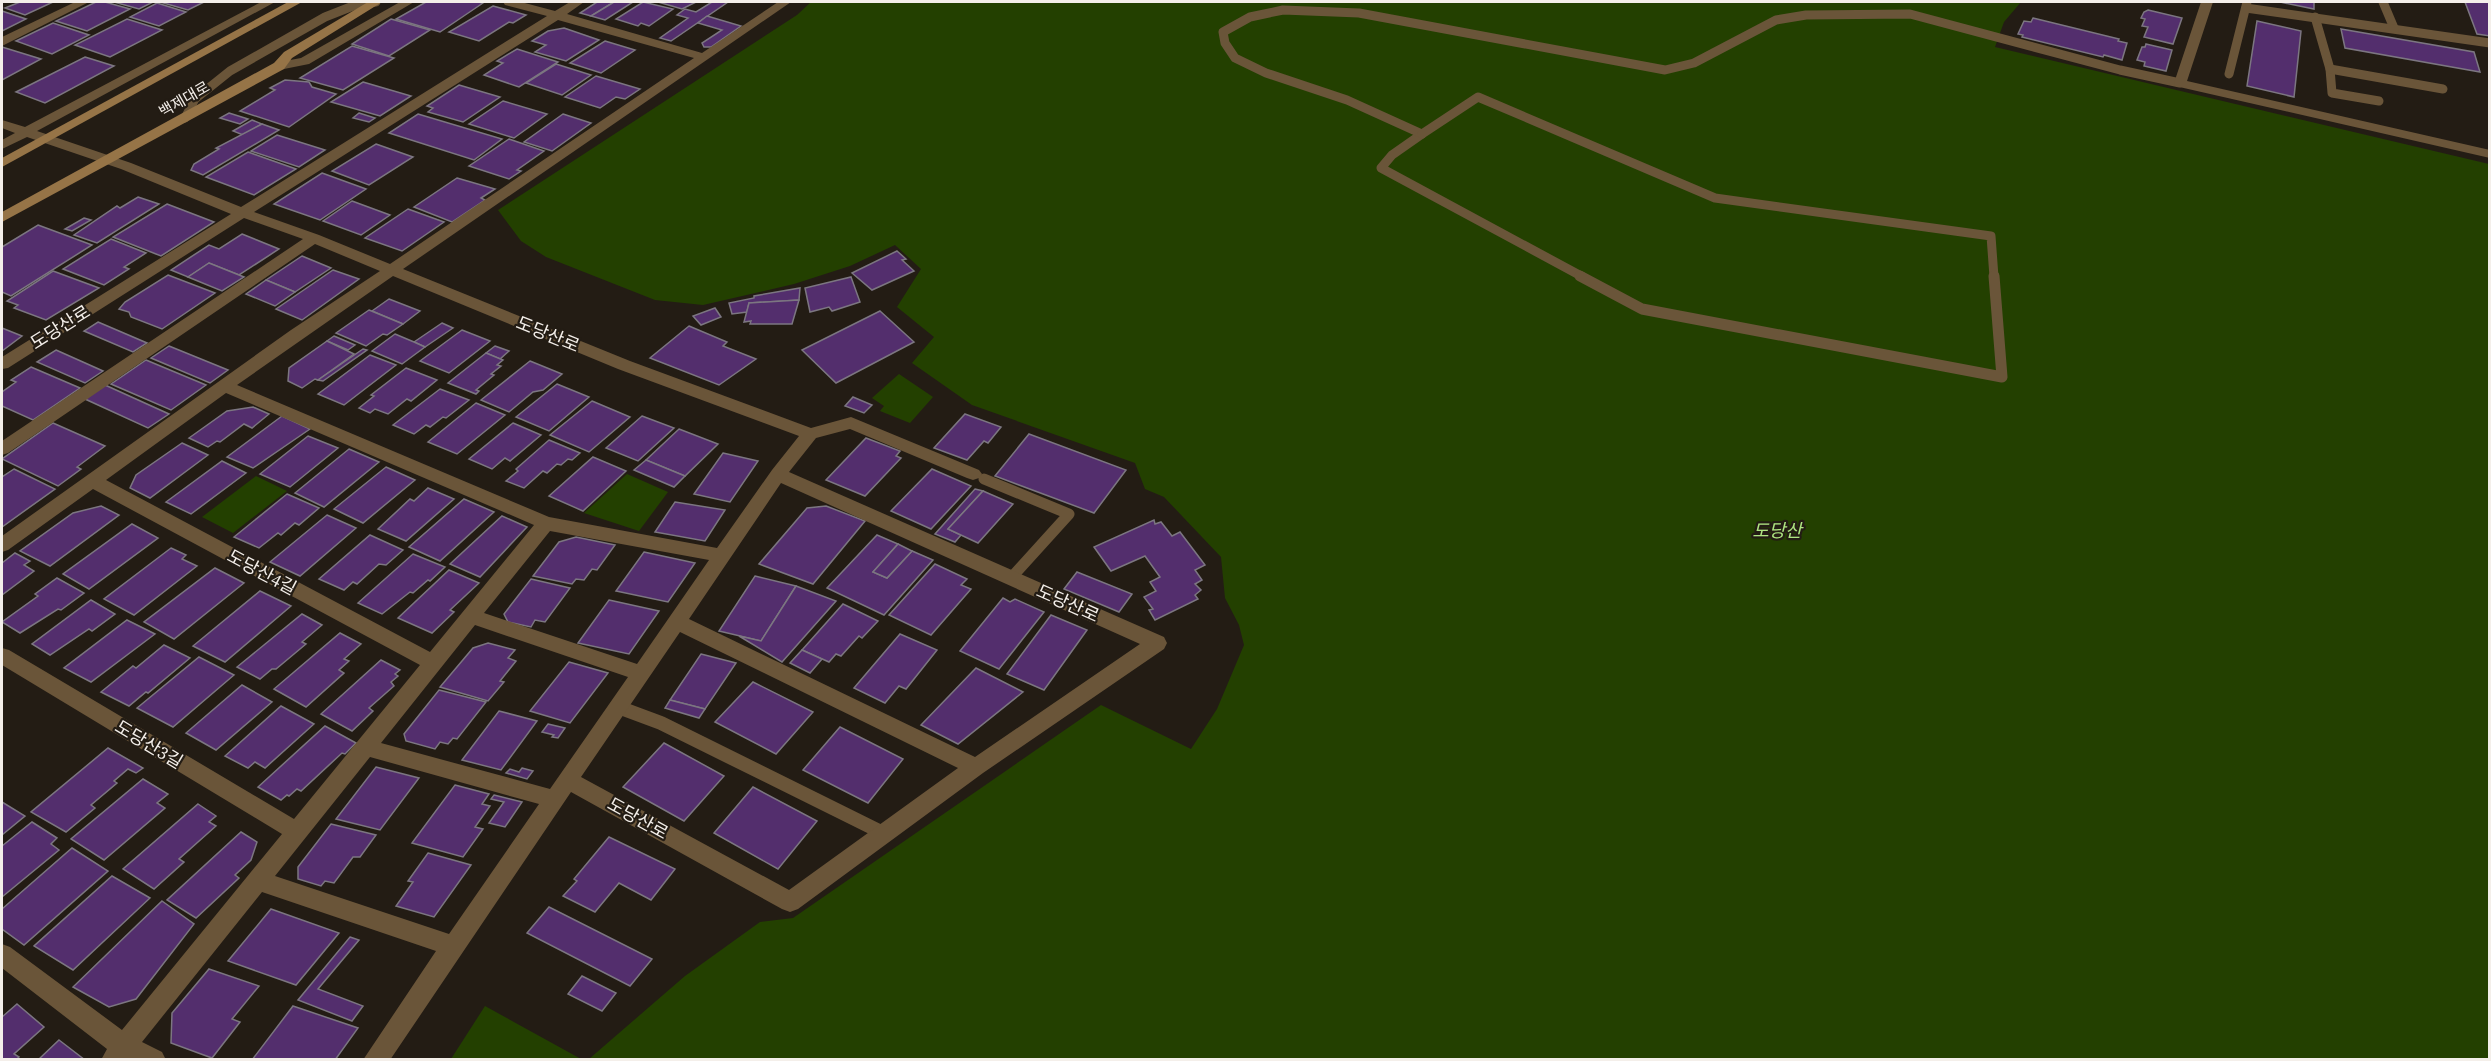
<svg xmlns="http://www.w3.org/2000/svg" width="2491" height="1061" viewBox="0 0 2491 1061" font-family="'Source Serif 4','Noto Sans KR',serif">
<style>
.green{fill:#234000}
.building{fill:#532e6d;stroke:#7c7681;stroke-width:1.5}
.lines{fill:none;stroke-linecap:round;stroke-linejoin:round}
.lane-far2{stroke:#6a5539;stroke-width:9}
.lane-far1{stroke:#6a5539;stroke-width:11}
.lane{stroke:#6a5539;stroke-width:14}
.street{fill:#6a5539;fill-rule:evenodd}
.secondary{fill:#967447;fill-rule:evenodd}
.labels{text-anchor:middle;dominant-baseline:central;stroke-width:4.5;stroke-linejoin:round;paint-order:stroke}
.far-street-label{font-size:15px;fill:#f4efea;stroke:#231c14}
.street-label{font-size:18px;fill:#f4efea;stroke:#231c14}
.park-label{font-size:18px;font-style:italic;fill:#afe582;stroke:#231c14}
</style>
<rect width="100%" height="100%" fill="#231c14"/>
<!-- green -->
<g class="green">
<path d="M811 2H2021L2004 22 1995 47 2489 164V1059H589L685 976 760 922 793 918 1101 705 1191 749 1217 709 1244 645 1239 625 1225 598 1221 557 1164 497 1145 489 1135 463 972 405 912 363 934 337 897 307 921 269 895 245 850 266 794 284 703 305 655 300 546 257 521 241 498 210 797 15Z"/>
<path d="M899 374 933 397 910 423 880 411 884 406 872 398Z"/>
<path d="M627 474 668 492 639 531 584 513Z"/>
<path d="M256 476 287 491 233 533 202 517Z"/>
<path d="M485 1006 581 1059H451Z"/>
</g>
<!-- building -->
<g class="building">
<path d="M20 2H53L25 15 5 8Z"/>
<path d="M96 2H105L130 9 87 31 56 21Z"/>
<path d="M114 2H153L139 9Z"/>
<path d="M160 2H204L188 10Z"/>
<path d="M426 2H478L483 3 440 32 396 19Z"/>
<path d="M597 2H614L591 16 580 13Z"/>
<path d="M614 2H633L605 20 591 16Z"/>
<path d="M643 2 673 9 649 26 641 23 638 26 616 19Z"/>
<path d="M658 2H696L682 9Z"/>
<path d="M712 2H728L671 41 660 38 688 18 677 15 685 9 696 12Z"/>
<path d="M2280 2H2314V9Z"/>
<path d="M2465 2H2490V36L2477 34Z"/>
<path d="M157 3 186 12 159 26 130 17Z"/>
<path d="M493 6 526 15 513 23 509 22 479 41 449 32Z"/>
<path d="M2148 10 2182 18 2173 44 2144 37 2148 27 2142 26 2145 19 2141 18 2144 12Z"/>
<path d="M2 11 26 19 2 31Z"/>
<path d="M707 16 741 26 711 47H704L702 43 722 30 698 23Z"/>
<path d="M2033 18 2119 39 2118 41 2127 43 2122 60 2104 55 2103 57 2022 37 2023 35 2018 34 2024 21 2031 22Z"/>
<path d="M127 19 162 30 110 57 75 45Z"/>
<path d="M391 19 430 30 389 56 352 44Z"/>
<path d="M2257 21 2301 31 2294 97 2247 86Z"/>
<path d="M53 23 89 35 52 54 16 41Z"/>
<path d="M564 28 599 40 566 61 535 52 546 45 532 41 548 31Z"/>
<path d="M2341 29 2474 52 2480 72 2345 48Z"/>
<path d="M605 41 635 50 601 73 570 63Z"/>
<path d="M2146 44 2172 50 2166 71 2144 66 2145 62 2137 60 2142 47H2145Z"/>
<path d="M352 46 394 58 343 90 300 78Z"/>
<path d="M2 47 41 59 2 80Z"/>
<path d="M517 49 558 62 519 87 484 75 503 63 497 61Z"/>
<path d="M85 57 114 66 45 103 16 92Z"/>
<path d="M556 64 591 75 562 95 526 83Z"/>
<path d="M596 76 640 89 625 99 616 97 600 108 565 97Z"/>
<path d="M285 80 309 82 312 87 336 94 289 127 240 111 275 90 270 88Z"/>
<path d="M363 82 411 96 380 116 331 102Z"/>
<path d="M459 85 500 97 463 122 428 112 433 108 427 106Z"/>
<path d="M503 101 547 114 514 138 469 124Z"/>
<path d="M229 113 248 119 240 124 220 118Z"/>
<path d="M359 113 375 118 369 122 353 118Z"/>
<path d="M418 114 502 139 474 160 389 133Z"/>
<path d="M563 114 591 123 552 151 524 142Z"/>
<path d="M252 120 262 124 243 135 233 131Z"/>
<path d="M262 124 279 130 203 175 191 170 194 164 219 149 216 148Z"/>
<path d="M277 135 325 150 299 167 251 151Z"/>
<path d="M509 139 544 151 517 170 521 171 509 179 469 166Z"/>
<path d="M376 144 413 157 369 185 332 171Z"/>
<path d="M248 152 296 169 254 195 206 177Z"/>
<path d="M322 173 366 189 320 220 274 204Z"/>
<path d="M457 178 495 189 481 198 485 200 452 222 414 207Z"/>
<path d="M138 197 159 204 97 243 74 235 117 206 120 208Z"/>
<path d="M352 201 390 215 361 235 323 221Z"/>
<path d="M167 204 214 222 161 256 113 237Z"/>
<path d="M408 209 444 222 402 251 365 238Z"/>
<path d="M84 218 91 220 72 231 65 229Z"/>
<path d="M38 225 92 245 11 296 2 292V247Z"/>
<path d="M242 234 279 249 239 275 209 263 188 277 171 270 209 245 219 249Z"/>
<path d="M111 239 146 253 124 267 129 269 104 285 63 269Z"/>
<path d="M897 251 906 259 902 260 914 271 872 290 852 273Z"/>
<path d="M302 256 331 268 295 292 266 280Z"/>
<path d="M209 263 244 277 222 291 188 277Z"/>
<path d="M333 270 359 279 302 320 276 309Z"/>
<path d="M53 271 99 288 46 320 14 308 18 305 7 301Z"/>
<path d="M168 275 215 293 162 329 131 317 129 312 119 309 125 302Z"/>
<path d="M851 277 860 302 832 311 829 307 810 312 805 288Z"/>
<path d="M266 280 295 292 275 306 246 294Z"/>
<path d="M800 288 799 300 749 303 747 312 732 314 729 303 754 298V296Z"/>
<path d="M389 299 420 311 403 324 372 311Z"/>
<path d="M799 300 792 324H750L751 321 744 322 749 303Z"/>
<path d="M715 308 721 317 701 325 693 316Z"/>
<path d="M369 310 403 324 387 335 383 334 366 346 336 333Z"/>
<path d="M880 311 914 342 836 383 802 350Z"/>
<path d="M98 322 147 343 133 352 84 331Z"/>
<path d="M442 323 453 328 425 347 414 342Z"/>
<path d="M689 326 727 342 723 346 756 359 719 385 650 358Z"/>
<path d="M2 328 22 336 2 351Z"/>
<path d="M462 330 490 341 449 373 420 361Z"/>
<path d="M395 334 414 342 425 347 402 364 372 351Z"/>
<path d="M334 336 355 345 348 350 327 341Z"/>
<path d="M327 341 354 354 318 380 315 379 302 388 288 381 289 368Z"/>
<path d="M169 346 228 370 210 383 151 358Z"/>
<path d="M495 346 509 351 500 359 486 353Z"/>
<path d="M363 349 367 350 323 381 318 380Z"/>
<path d="M56 350 103 371 85 383 37 362Z"/>
<path d="M486 353 503 360 497 365 501 366 491 374 494 375 476 390 479 391 476 394 448 383Z"/>
<path d="M370 355 396 365 344 405 318 394Z"/>
<path d="M146 360 206 385 171 410 111 384Z"/>
<path d="M530 361 562 374 543 390 533 392 509 412 481 400Z"/>
<path d="M31 367 80 388 33 420 2 406V392L16 382 11 380Z"/>
<path d="M406 368 437 380 411 401 407 399 388 414 375 409 370 413 359 408 374 396 371 395Z"/>
<path d="M557 384 589 397 549 431 516 417Z"/>
<path d="M105 385 169 414 148 428 85 399Z"/>
<path d="M440 389 469 400 446 418 443 417 430 427 426 425 414 434 393 425Z"/>
<path d="M853 397 872 405 864 413 845 406Z"/>
<path d="M592 401 630 417 589 452 550 435Z"/>
<path d="M476 403 505 415 457 454 428 442Z"/>
<path d="M253 407 269 414 252 428 244 424 220 442 217 441 208 447 189 438 227 411Z"/>
<path d="M965 414 1001 427 988 443 984 441 967 460 934 448Z"/>
<path d="M282 416 310 429 253 468 227 457Z"/>
<path d="M642 416 674 428 638 461 606 448Z"/>
<path d="M53 423 105 446 77 467 81 469 58 486 2 459Z"/>
<path d="M513 423 541 435 510 461 505 458 492 469 469 459Z"/>
<path d="M679 429 718 444 685 476 646 460Z"/>
<path d="M1029 434 1126 470 1094 513 995 476Z"/>
<path d="M308 436 338 448 290 487 260 474Z"/>
<path d="M866 438 900 451 896 456 901 458 865 496 826 480Z"/>
<path d="M549 440 580 453 572 460 568 459 561 465 557 464 547 473 543 471 524 488 506 481 518 471 516 469Z"/>
<path d="M182 443 208 455 150 498 130 488 136 475Z"/>
<path d="M349 449 379 462 324 507 295 493Z"/>
<path d="M723 453 758 461 730 502 694 494Z"/>
<path d="M593 457 626 471 583 511 549 496Z"/>
<path d="M646 460 685 476 674 487 634 470Z"/>
<path d="M222 461 246 473 191 514 166 502Z"/>
<path d="M386 467 415 480 363 523 334 509Z"/>
<path d="M14 469 55 489 2 527V477Z"/>
<path d="M932 469 971 486 931 529 891 511Z"/>
<path d="M428 488 454 499 406 541 378 529 410 499 414 501Z"/>
<path d="M975 489 983 491 948 529 961 535 955 542 935 534Z"/>
<path d="M983 491 1013 504 978 543 948 529Z"/>
<path d="M287 494 319 508 299 525 295 523 281 535 278 533 259 548 234 537Z"/>
<path d="M464 499 494 512 440 561 409 547Z"/>
<path d="M675 502 725 510 705 541 655 532Z"/>
<path d="M101 506 119 515 50 566 20 551 73 513Z"/>
<path d="M826 506 865 521 813 584 759 564 807 508Z"/>
<path d="M327 515 356 528 300 576 270 562Z"/>
<path d="M502 516 527 527 480 577 450 564Z"/>
<path d="M1154 520 1155 524 1161 522 1172 536 1180 532 1205 565 1195 570 1202 580 1195 584 1201 590 1195 595 1198 599 1155 620 1149 610 1153 609 1144 597 1156 591 1150 582 1160 577 1145 556 1111 571 1094 547Z"/>
<path d="M132 524 158 538 89 589 63 574Z"/>
<path d="M370 535 403 550 386 565 379 564 357 584 353 582 344 590 319 579Z"/>
<path d="M877 535 898 544 873 572 887 578 912 551 933 560 884 615 827 588Z"/>
<path d="M576 537 615 545 597 570 592 569 584 580 576 579 572 584 533 576 559 542Z"/>
<path d="M898 544 912 551 887 578 873 572Z"/>
<path d="M171 548 186 555 182 559 197 566 134 615 104 599Z"/>
<path d="M644 552 695 563 668 602 616 591Z"/>
<path d="M15 553 30 561 24 565 34 571 2 595V563Z"/>
<path d="M413 554 445 567 430 581 428 580 413 593 410 592 382 614 358 603Z"/>
<path d="M935 564 967 579 961 585 971 589 931 635 889 615Z"/>
<path d="M215 568 244 583 174 639 144 622Z"/>
<path d="M449 570 479 583 450 610 454 612 432 633 398 618Z"/>
<path d="M1077 572 1132 594 1119 612 1064 589Z"/>
<path d="M755 576 796 586 761 641 719 631Z"/>
<path d="M57 578 84 593 61 610 58 609 20 633 2 622 38 596 35 594Z"/>
<path d="M531 579 570 588 545 622 535 620 531 627 508 622 504 614Z"/>
<path d="M796 586 836 601 782 662 739 636 761 641Z"/>
<path d="M260 591 291 606 225 662 193 646Z"/>
<path d="M1003 598 1010 602 1015 599 1044 612 999 669 960 651Z"/>
<path d="M91 600 115 614 92 631 89 629 50 655 32 644Z"/>
<path d="M609 600 659 611 629 654 578 643Z"/>
<path d="M843 604 878 621 862 638 859 636 841 656 836 654 829 662 802 650Z"/>
<path d="M302 614 322 625 302 642 306 644 276 669H272L260 679 237 667Z"/>
<path d="M1051 615 1087 630 1044 690 1007 674Z"/>
<path d="M127 620 155 634 91 682 64 668Z"/>
<path d="M340 633 361 644 344 659 349 661 339 670 344 673 306 707 274 689Z"/>
<path d="M900 634 937 650 906 689 899 686 885 703 854 688Z"/>
<path d="M488 643 515 650 508 658 516 661 500 681 504 682 488 701 440 687 473 648Z"/>
<path d="M164 645 190 658 148 693 146 692 129 706 101 692 133 666 136 668Z"/>
<path d="M802 650 822 659 810 673 790 663Z"/>
<path d="M701 654 736 663 705 709 670 700Z"/>
<path d="M199 657 234 675 173 727 137 708Z"/>
<path d="M381 660 400 670 395 674 398 676 391 682 394 686 369 708 373 711 352 731 321 714Z"/>
<path d="M569 662 608 673 570 723 530 711Z"/>
<path d="M976 668 1023 692 958 744 921 725Z"/>
<path d="M753 682 813 712 776 754 715 722Z"/>
<path d="M242 685 272 702 216 750 186 733Z"/>
<path d="M439 690 486 702 457 739 453 738 448 744 440 742 435 749 406 741 404 734Z"/>
<path d="M670 700 705 709 699 718 665 708Z"/>
<path d="M281 706 314 724 265 768 255 762 248 768 225 756Z"/>
<path d="M499 711 537 721 501 770 462 760Z"/>
<path d="M548 724 565 728 558 738 552 737 554 735 542 732Z"/>
<path d="M325 726 356 743 345 754 342 753 301 791 297 789 289 796 287 795 281 800 258 787Z"/>
<path d="M840 727 903 759 868 803 803 770Z"/>
<path d="M664 743 724 776 684 821 623 787Z"/>
<path d="M108 748 143 768 136 773 128 769 114 781 117 783 91 805 95 808 66 832 31 812Z"/>
<path d="M376 767 419 778 380 830 336 819Z"/>
<path d="M522 768 533 771 527 779 506 773 510 769 519 772Z"/>
<path d="M143 779 168 794 157 803 165 808 104 860 71 839Z"/>
<path d="M455 785 489 794 482 804 490 806 475 827 483 829 463 857 412 843Z"/>
<path d="M753 787 817 821 778 869 714 833Z"/>
<path d="M494 795 522 802 505 827 489 823 504 802 491 799Z"/>
<path d="M2 802 25 816 2 835Z"/>
<path d="M198 804 216 816 209 822 216 826 179 859 184 862 154 889 123 869Z"/>
<path d="M32 822 57 838 51 844 59 850 2 897V846Z"/>
<path d="M331 824 376 835 360 857H353L334 883 325 881 321 886 298 879V867Z"/>
<path d="M241 832 257 842 251 860 235 875 239 878 196 918 167 900Z"/>
<path d="M609 837 675 869 651 900 619 883 595 912 563 896 577 881 574 879Z"/>
<path d="M72 848 108 871 24 945 2 929V909Z"/>
<path d="M428 853 471 865 434 917 396 906 413 882 408 881Z"/>
<path d="M112 876 150 898 73 970 34 946Z"/>
<path d="M162 901 194 924 136 999 109 1007 73 987Z"/>
<path d="M549 907 652 959 630 986 527 933Z"/>
<path d="M271 909 339 933 296 985 228 961Z"/>
<path d="M350 937 359 940 318 989 363 1006 352 1021 298 1000Z"/>
<path d="M209 969 259 986 232 1019 240 1022 212 1058 171 1043 172 1013Z"/>
<path d="M582 976 616 993 602 1011 568 994Z"/>
<path d="M17 1004 44 1027 14 1054 19 1057 16 1060H2V1017Z"/>
<path d="M293 1006 358 1028 335 1060H252Z"/>
<path d="M59 1040 85 1060H38Z"/>
</g>
<g class="lines">
<!-- lane-far2 -->
<g class="lane-far2">
<path d="M2383 2 2394 28"/>
<path d="M2246 8 2490 43"/>
<path d="M2315 17 2330 69 2332 93 2379 101"/>
<path d="M2330 69 2443 89"/>
<path d="M2229 74 2247 2"/>
<path d="M185 118 195 99 230 71 325 17 358 4 376 2"/>
<path d="M1422 134 1392 155 1381 168 1583 277"/>
<path d="M1422 134 1347 100 1266 73 1235 58 1225 43 1223 32 1250 17 1283 10 1359 13 1665 70 1694 63 1776 20 1806 15 1910 14 2120 70 2180 83"/>
<path d="M1422 134 1478 97 1715 198 1991 236 1994 277"/>
</g>
<!-- lane-far1 -->
<g class="lane-far1">
<path d="M1580 276 1642 309 2002 377 1994 276"/>
<path d="M984 479 1069 514 1011 578"/>
</g>
<!-- lane -->
<path class="lane" d="M618 707 661 723 885 834"/>
<!-- street -->
<g class="street">
<path d="M75 2H89L2 46V37Z"/>
<path d="M261 2H275L37 131 131 163 241 207 547 16 505 5 503 2H521L555 11 570 2H584L567 14 702 53 778 2H791L403 269 630 361 811 428 851 417 979 470 982 474 979 478 973 480 967 478 850 429 816 438 789 472 1164 637 1167 643 1164 649 983 773 798 909 790 912 782 909 571 792 390 1060H363L436 951 262 892 142 1042 162 1052 166 1060H101L107 1049 2 968V944L10 947 122 1030 282 834 2 665V648L9 650 294 819 420 665 93 489 8 550 2 552V536L291 330 380 271 315 244 8 453 2 455V441L303 239 244 218 8 368 2 369V357L231 214 121 169 27 137 2 149V140L15 133 2 128V120L25 127ZM558 20 694 58 390 264 319 235 254 212ZM393 276 618 369 799 436 772 470 717 548 549 517 237 385ZM226 393 534 525 430 652 106 480ZM781 483 1140 644 975 757 689 619ZM550 531 709 560 637 664 484 613ZM475 625 628 677 550 789 381 743ZM680 632 958 768 789 890 581 777ZM370 757 539 804 449 934 275 876Z"/>
<path d="M400 2H414L309 64 279 70 273 66 274 63 301 58Z"/>
<path d="M2201 2H2213L2187 81 2490 150V158L2175 86 2174 83Z"/>
</g>
<!-- secondary -->
<g class="secondary">
<path d="M288 2H302L2 167V158Z"/>
<path d="M368 2H382L292 58 284 69 2 222V212L274 63 284 52Z"/>
</g>
</g>
<g class="labels">
<!-- far-street labels -->
<g class="far-street-label">
<text transform="translate(184 99) rotate(-30)">백제대로</text>
</g>
<!-- street labels -->
<g class="street-label">
<text transform="translate(60 327) rotate(-32)">도당산로</text>
<text transform="translate(548 334) rotate(22)">도당산로</text>
<text transform="translate(262 572) rotate(28)">도당산4길</text>
<text transform="translate(1068 603) rotate(24)">도당산로</text>
<text transform="translate(149 744) rotate(31)">도당산3길</text>
<text transform="translate(638 818) rotate(29)">도당산로</text>
</g>
<!-- park labels -->
<g class="park-label">
<text x="1777" y="530">도당산</text>
</g>
</g>
<!-- border -->
<rect width="2491" height="1061" fill="none" stroke="#f4efea" stroke-width="6"/>
</svg>
